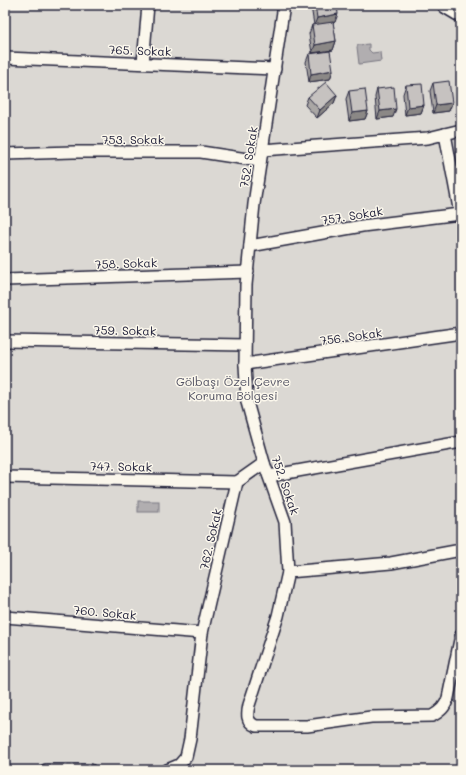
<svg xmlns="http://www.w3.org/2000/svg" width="466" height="775" viewBox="0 0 466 775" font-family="Mali,sans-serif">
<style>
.green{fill:#dbd8d3;stroke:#7e7d87}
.water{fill:#b1aeb0;stroke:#787681}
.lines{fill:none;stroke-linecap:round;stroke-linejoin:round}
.street-casing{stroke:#22223b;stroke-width:14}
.secondary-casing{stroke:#22223b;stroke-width:19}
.street{stroke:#fbf7ec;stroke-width:11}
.secondary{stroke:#fbf7ec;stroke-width:16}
.wall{fill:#aaa7a5;stroke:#22223b}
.shaded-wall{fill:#8b8886;stroke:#22223b}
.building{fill:#c6c2c0;stroke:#22223b}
.labels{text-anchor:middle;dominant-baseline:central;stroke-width:3;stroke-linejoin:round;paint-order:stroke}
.street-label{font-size:12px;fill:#22223b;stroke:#fbf7ec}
.park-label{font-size:12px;fill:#505061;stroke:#fbf7ec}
</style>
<rect width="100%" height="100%" fill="#fbf7ec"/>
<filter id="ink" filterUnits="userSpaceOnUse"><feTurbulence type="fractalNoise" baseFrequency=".025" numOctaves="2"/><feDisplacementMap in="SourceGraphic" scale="8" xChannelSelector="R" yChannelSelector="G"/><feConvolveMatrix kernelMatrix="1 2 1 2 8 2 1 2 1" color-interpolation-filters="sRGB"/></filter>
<g filter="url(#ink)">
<!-- green -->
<rect class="green" x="5" y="5" width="456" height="765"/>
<!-- water -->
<g class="water">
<path d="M369 44V50L372 53 380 52 381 61 359 64 357 47 358 45Z"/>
<rect x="138" y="501" width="21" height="11"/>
</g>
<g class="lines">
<!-- street casing -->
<g class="street-casing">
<g id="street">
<path d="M284 5 254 204 246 285 245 364 247 402 264 463 285 522 288 572 278 616 249 705C247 714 246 722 256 726H307L371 717 432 716C441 711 445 707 448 698L461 635"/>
<path d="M5 58 275 69"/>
<path d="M143 63 148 5"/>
<path d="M445 134 461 219"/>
<path d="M262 150 428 138 461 130"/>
<path d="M5 154 73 152H201L260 161"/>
<path d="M250 246 362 226 460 214"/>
<path d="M5 280 248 272"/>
<path d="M5 341 245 345"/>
<path d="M245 364 461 333"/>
<path d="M269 476 461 442"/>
<path d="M5 477 237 482"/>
<path d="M288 572 391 563 461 550"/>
<path d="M5 617 202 633"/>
<path d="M46 770H90"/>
<path d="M167 770 179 765 186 757 190 739 202 633 237 482 264 463"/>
</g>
</g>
<!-- secondary casing -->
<g class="secondary-casing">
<path id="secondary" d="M446 5 461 14"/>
</g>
<!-- street -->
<use href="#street" class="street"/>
<!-- secondary -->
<use href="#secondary" class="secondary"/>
</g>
<!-- wall -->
<g class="wall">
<path d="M311 5H337L335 22 333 23 336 41 333 50 312 53 309 34 312 25H314L311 6Z"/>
<path d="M309 54 333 70 330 79 309 82 306 62Z"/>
<path d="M460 81H461V111H460L457 89Z"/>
<path d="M433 83 452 103 449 111 433 113 430 91Z"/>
<path d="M406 85 424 105 421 113 405 115 403 94Z"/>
<path d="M377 89 393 117 377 119 375 97Z"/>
<path d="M349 91 368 111 365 119 349 121 346 99Z"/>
<path d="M337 95 334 103 317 118 305 105 308 97Z"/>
</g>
<!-- shaded-wall -->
<g class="shaded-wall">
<path d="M338 14 335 22 314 26 317 18Z"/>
<path d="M336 41 333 50 312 53 315 45Z"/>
<path d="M333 70 330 79 309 82 311 74Z"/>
<path d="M337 95 334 103 317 118 320 110Z"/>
<path d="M452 103 449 111 433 113 436 105Z"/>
<path d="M424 105 421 113 405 115 408 107Z"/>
<path d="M396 109 393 117 377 119 380 111Z"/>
<path d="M368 111 365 119 349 121 352 113Z"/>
</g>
<!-- building -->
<g class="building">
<path d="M315 5H337L338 14 317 18Z"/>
<path d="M333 22 336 41 315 45 312 25Z"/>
<path d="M330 51 333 70 311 74 309 54Z"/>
<path d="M449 81 452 103 436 105 433 83Z"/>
<path d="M326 82 337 95 320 110 308 97Z"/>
<path d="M422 84 424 105 408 107 406 85Z"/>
<path d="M394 87 396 109 380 111 377 89Z"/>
<path d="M365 89 368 111 352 113 349 91Z"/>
</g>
</g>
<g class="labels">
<!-- street labels -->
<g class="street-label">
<text transform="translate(140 50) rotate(2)">765. Sokak</text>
<text x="133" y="139">753. Sokak</text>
<text transform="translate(248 157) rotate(-81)">752. Sokak</text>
<text transform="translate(352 215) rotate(-9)">757. Sokak</text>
<text transform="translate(126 263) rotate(-2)">758. Sokak</text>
<text transform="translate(125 330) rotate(1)">759. Sokak</text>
<text transform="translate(351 336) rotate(-8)">756. Sokak</text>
<text transform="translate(121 466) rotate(1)">747. Sokak</text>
<text transform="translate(286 485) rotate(71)">752. Sokak</text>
<text transform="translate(210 539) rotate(-77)">762. Sokak</text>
<text transform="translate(105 612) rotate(5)">760. Sokak</text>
</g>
<!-- park labels -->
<g class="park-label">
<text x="233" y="381">Gölbaşı Özel Çevre<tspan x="233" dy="14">Koruma Bölgesi</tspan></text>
</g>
</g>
<!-- margin -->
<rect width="466" height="775" fill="none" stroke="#fbf7ec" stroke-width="20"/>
<rect x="10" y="10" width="446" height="755" fill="none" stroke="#22223b" stroke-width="1.5" filter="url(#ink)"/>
</svg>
